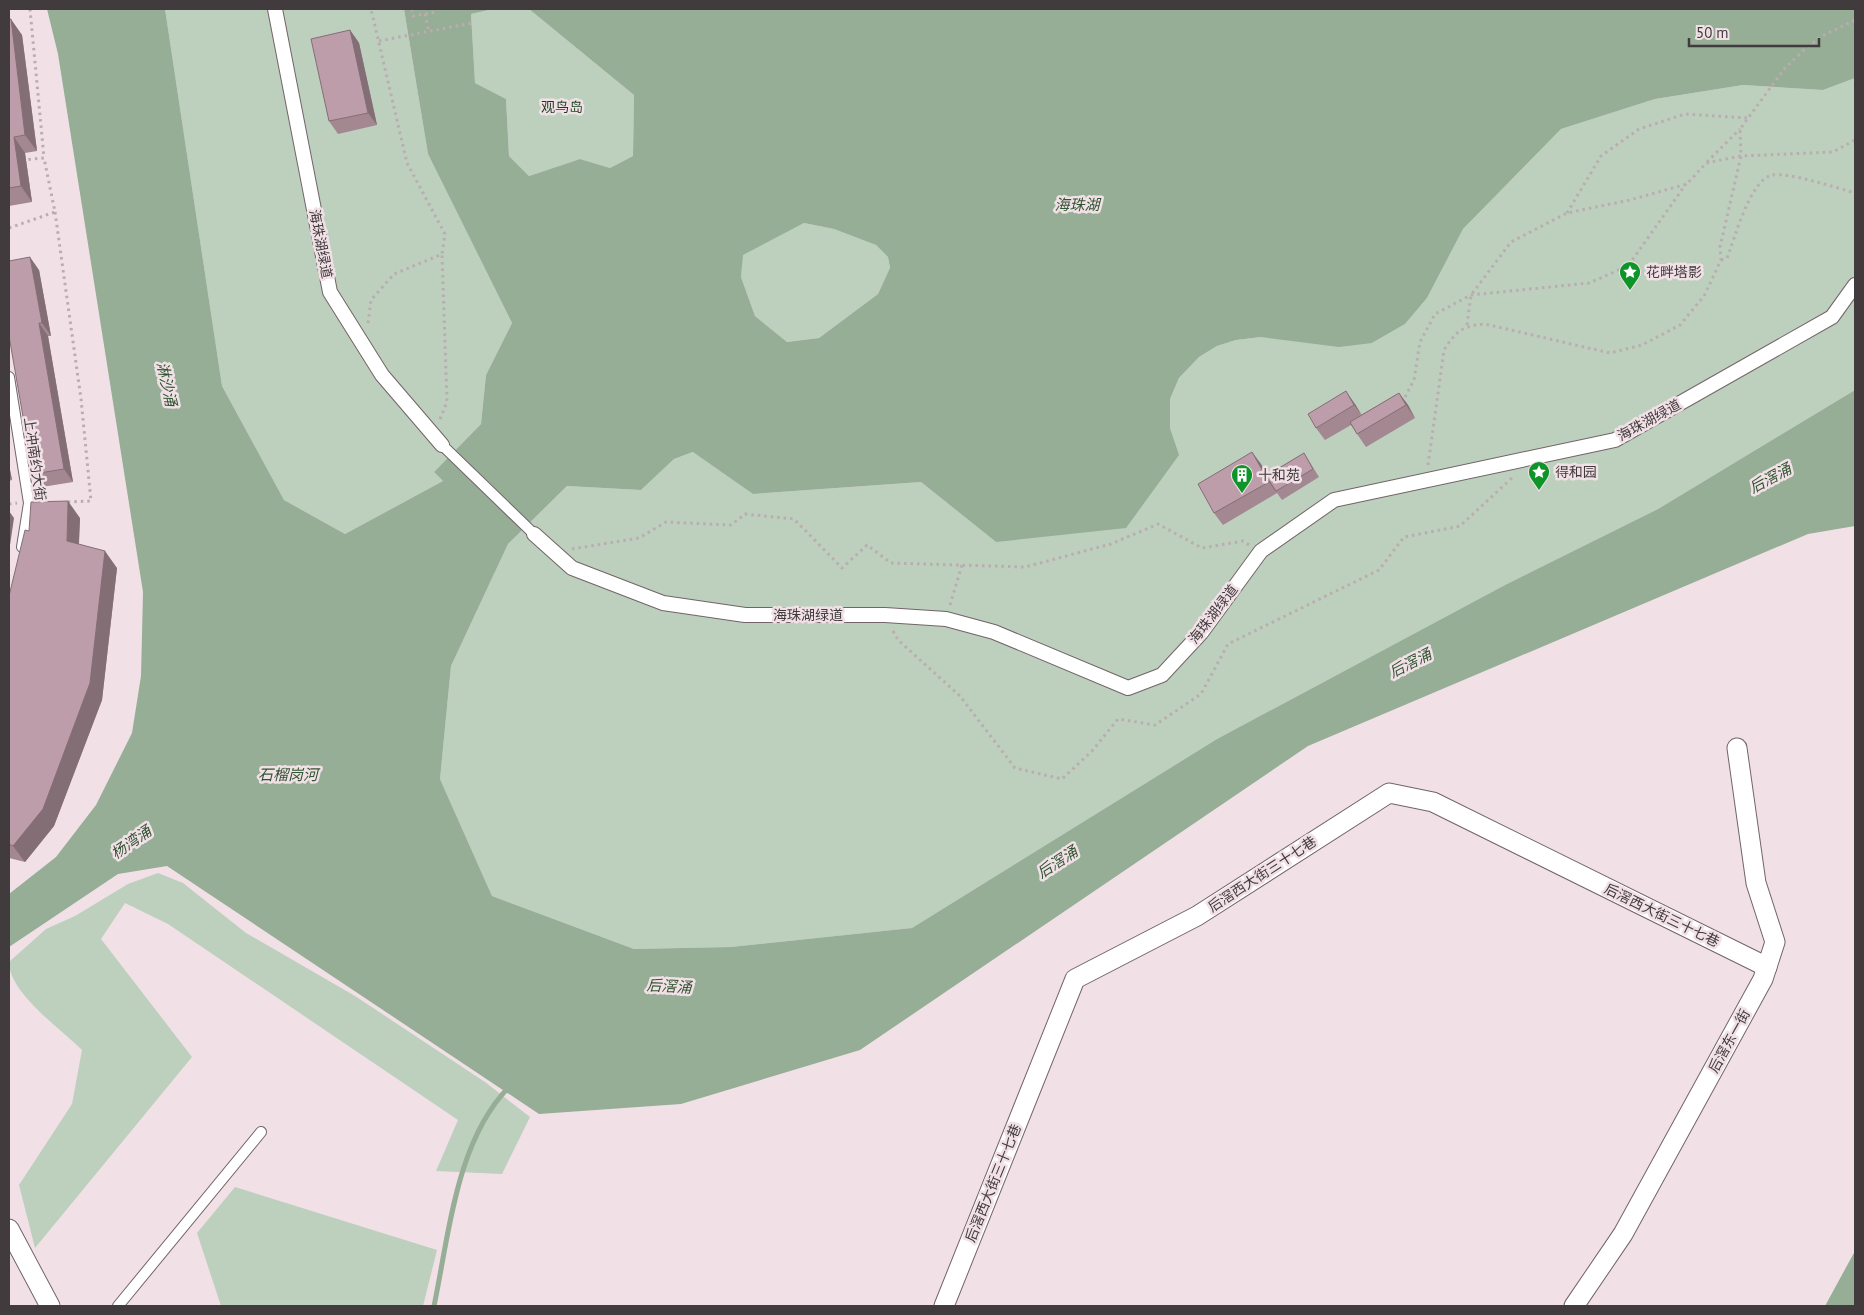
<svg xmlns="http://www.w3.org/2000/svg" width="1864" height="1315" viewBox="0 0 1864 1315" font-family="'PT Sans','Noto Sans SC',sans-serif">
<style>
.green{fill:#bdcfbd}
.water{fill:#96ad96;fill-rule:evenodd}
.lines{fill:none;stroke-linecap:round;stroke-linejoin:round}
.stream{stroke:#96ad96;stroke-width:5}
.service-casing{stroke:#726469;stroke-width:12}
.pedestrian-casing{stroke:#726469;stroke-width:16}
.minor-casing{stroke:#726469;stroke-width:21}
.path{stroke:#baadb2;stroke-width:3;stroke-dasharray:2.5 4;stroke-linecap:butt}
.service{stroke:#fff;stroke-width:10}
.pedestrian{stroke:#fff;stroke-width:14}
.minor{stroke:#fff;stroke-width:19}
.wall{fill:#a38791}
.shaded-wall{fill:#846e76}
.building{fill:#bd9da9;stroke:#846e76}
.labels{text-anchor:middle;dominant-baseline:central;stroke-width:5;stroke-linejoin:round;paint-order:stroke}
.park-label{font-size:14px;fill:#183c1b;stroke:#f1e1e7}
.street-label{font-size:14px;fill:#413b3d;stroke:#f1e1e7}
.poi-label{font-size:14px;fill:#413b3d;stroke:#f1e1e7;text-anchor:start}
.water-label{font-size:15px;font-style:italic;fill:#305431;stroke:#f1e1e7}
</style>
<rect width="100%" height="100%" fill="#f1e1e7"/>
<!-- green -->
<g class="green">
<path d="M165 9H404L428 154 512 323 486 375 481 424 434 472 443 481 345 534 284 500 222 386Z"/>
<path d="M493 9H529L634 95 633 156 610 168 580 159 529 176 509 156 506 99 475 83 471 14Z"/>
<path d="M1855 78V390L1658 509 1505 585 1217 739 912 928 731 947 634 949 492 896 440 779 451 666 508 544 567 486 641 490 674 459 694 452 753 494 921 482 996 542 1178 455 1170 428V399L1179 378 1199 357 1217 346 1236 340 1261 337 1372 343 1405 324 1427 298 1463 229 1561 129 1655 99 1743 85 1823 90Z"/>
<path d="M804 223 834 229 876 245 888 257 890 269 878 294 819 338 787 342 755 316 741 277 742 255Z"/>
<path d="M158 873 183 883 246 933 355 996 485 1082 530 1117 502 1174 436 1171 458 1120 168 924 125 903 101 939 192 1057 35 1248 19 1185 72 1104 82 1050C61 1029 9 993 9 962L46 929 75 916 128 884Z"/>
<path d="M235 1187 437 1250 423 1306H221L197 1233Z"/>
</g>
<!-- water -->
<g class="water">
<path d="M47 9H165L222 386 284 500 345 534 443 481 434 472 481 424 486 375 512 323 428 154 404 9H493L471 14 475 83 506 99 509 156 529 176 580 159 610 168 633 156 634 95 529 9H1855V78L1823 90 1743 85 1655 99 1561 129 1463 229 1427 298 1405 324 1372 343 1339 347 1261 337 1236 340 1217 346 1199 357 1179 378 1170 399V428L1179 455 1126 528 996 542 921 482 753 494 693 452 674 459 641 490 567 486 508 544 451 666 440 779 492 896 634 949 731 947 912 928 1217 739 1505 585 1658 509 1855 390V526L1808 534 1308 746 860 1050 681 1104 539 1114 167 866 118 874 9 947V894L56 857 96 805 132 733 141 676 143 592 58 54ZM804 223 834 229 876 245 888 257 890 268 878 294 819 338 787 342 755 316 741 277 743 255Z"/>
<path d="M1855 1251V1306H1825Z"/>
</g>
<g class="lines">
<!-- stream -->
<path class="stream" d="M434 1306C449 1235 456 1141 509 1087"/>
<!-- service casing -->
<g class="service-casing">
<g id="service">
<path d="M9 377 29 503 22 547"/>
<path d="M442 445 534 534"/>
<path d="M118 1306 261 1132"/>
</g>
</g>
<!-- pedestrian casing -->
<g class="pedestrian-casing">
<g id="pedestrian">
<path d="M275 9 330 292 382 375 442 445"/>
<path d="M534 534 572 568 663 603 745 615H885L946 619 994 632 1128 688 1162 675 1201 633 1261 551 1334 500 1615 440 1832 317 1855 285"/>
</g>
</g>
<!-- minor casing -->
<g class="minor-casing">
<g id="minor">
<path d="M9 1229 50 1306"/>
<path d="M944 1306 1075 979 1197 916 1389 793 1433 802 1767 967"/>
<path d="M1574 1306 1623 1234 1763 979 1775 942 1756 883 1737 748"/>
</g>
</g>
<!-- path -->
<g class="path">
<path d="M30 9 44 158"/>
<path d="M412 9 413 16 436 12 435 9"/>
<path d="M425 14 429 32"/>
<path d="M379 41 472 23"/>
<path d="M1707 162 1740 129"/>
<path d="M55 212 81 399 91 501 66 502"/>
<path d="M1567 213 1601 156 1639 129 1685 114 1747 118"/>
<path d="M9 228 55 212 44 158 22 160"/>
<path d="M1721 260 1727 258C1735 238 1750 180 1772 175 1789 172 1837 188 1855 193"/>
<path d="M368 323 371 300 394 274 442 254 445 234 407 163 371 9"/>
<path d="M1467 325 1471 295 1511 242 1567 213 1630 200 1687 184 1706 163 1741 156 1833 152 1855 140"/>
<path d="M1405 397 1414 380 1420 342 1435 314 1471 295 1589 283 1628 266 1686 184"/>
<path d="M440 419 447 402 442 254"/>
<path d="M1428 465 1444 350C1456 331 1462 326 1485 324L1610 353 1642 345 1680 325 1704 296 1721 260 1720 247 1741 156 1740 129 1785 68 1805 49 1822 36 1855 20"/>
<path d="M9 504 17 503"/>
<path d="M572 549 639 538 666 522 731 525 745 514 794 519 842 568 867 545 891 563 1025 567 1111 544 1158 524 1202 548 1243 541 1249 545"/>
<path d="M950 605 962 565"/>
<path d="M893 631 898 640 960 696 1015 768 1062 779 1092 751 1118 719 1155 725 1201 694 1228 644 1379 570 1404 537 1460 526 1513 477"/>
</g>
<!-- service -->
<use href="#service" class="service"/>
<!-- pedestrian -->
<use href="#pedestrian" class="pedestrian"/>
<!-- minor -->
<use href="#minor" class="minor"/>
</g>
<!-- wall -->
<g class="wall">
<path d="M9 19 22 35 37 151 25 153 32 202 9 206Z"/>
<path d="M350 30 359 43 377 125 338 134 329 121Z"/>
<path d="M39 270 51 336H48L73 482 42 487 33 474Z"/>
<path d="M1399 393 1408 405 1415 418 1366 447 1351 425 1325 440 1316 428 1355 404 1361 415Z"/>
<path d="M1252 452 1267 475 1304 453 1319 477 1282 500 1277 493 1223 525 1214 513Z"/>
<path d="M9 465 12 480 9 481Z"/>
<path d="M80 518 79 545 117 568 102 700 54 826 25 862 9 858V596L29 531Z"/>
</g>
<!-- shaded-wall -->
<g class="shaded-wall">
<path d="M11 19 22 35 37 151 25 135Z"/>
<path d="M350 30 359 43 377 125 368 113Z"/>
<path d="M14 137 25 153 32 202 21 186Z"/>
<path d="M30 257 39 270 51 336 42 323Z"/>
<path d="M39 323 48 336 73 482 64 469Z"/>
<path d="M1346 391 1355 404 1363 417 1354 405Z"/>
<path d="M1399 393 1408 405 1415 418 1406 405Z"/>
<path d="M1252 452 1261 464 1277 493 1269 482Z"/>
<path d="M9 465 12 480 9 476Z"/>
<path d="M68 501 80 518 78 558 67 541Z"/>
<path d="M9 511 14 518 9 552Z"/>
<path d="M105 551 117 568 102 700 54 826 25 862 13 846Z"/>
</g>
<!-- building -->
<g class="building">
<path d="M9 19H11L25 135 14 137 21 186 9 188Z"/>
<path d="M350 30 368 113 329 121 311 39Z"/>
<path d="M30 257 42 323H39L64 469 33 474 9 336V261Z"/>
<path d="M1346 391 1354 405 1316 428 1308 414Z"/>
<path d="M1399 393 1406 405 1357 434 1350 422Z"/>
<path d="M1252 452 1269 482 1214 513 1198 484Z"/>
<path d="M1304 453 1313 469 1276 491 1266 476Z"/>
<path d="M68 501 67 541 105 551 90 683 43 809 13 846 9 844V596L25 530 29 531 31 502Z"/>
</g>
<!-- icons -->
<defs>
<g id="sight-pin" transform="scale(1.125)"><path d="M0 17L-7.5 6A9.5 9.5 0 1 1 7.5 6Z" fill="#0e952a" stroke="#f1e1e7"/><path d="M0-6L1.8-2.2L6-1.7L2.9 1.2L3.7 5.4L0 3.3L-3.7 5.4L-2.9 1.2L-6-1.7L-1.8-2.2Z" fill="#fff"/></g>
<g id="building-pin" transform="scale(1.125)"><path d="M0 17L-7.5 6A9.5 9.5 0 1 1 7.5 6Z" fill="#0e952a" stroke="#f1e1e7"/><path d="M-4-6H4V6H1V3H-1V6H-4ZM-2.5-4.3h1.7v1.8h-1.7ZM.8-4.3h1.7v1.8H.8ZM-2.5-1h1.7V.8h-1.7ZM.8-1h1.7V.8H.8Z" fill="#fff"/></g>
</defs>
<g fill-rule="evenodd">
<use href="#sight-pin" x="1630" y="272"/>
<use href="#sight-pin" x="1539" y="472"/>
<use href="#building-pin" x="1242" y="475"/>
</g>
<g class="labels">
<!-- park labels -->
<g class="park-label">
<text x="562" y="107">观鸟岛</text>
</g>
<!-- street labels -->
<g class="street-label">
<text transform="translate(321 244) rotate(79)">海珠湖绿道</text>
<text transform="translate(1649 420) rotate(-29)">海珠湖绿道</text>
<text transform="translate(35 459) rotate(82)">上冲南约大街</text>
<text transform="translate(1213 614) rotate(-52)">海珠湖绿道</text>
<text x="808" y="615">海珠湖绿道</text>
<text transform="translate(1262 874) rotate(-33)">后滘西大街三十七巷</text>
<text transform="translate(1662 915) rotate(26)">后滘西大街三十七巷</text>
<text transform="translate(1729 1041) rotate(-61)">后滘东一街</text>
<text transform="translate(993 1183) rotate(-68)">后滘西大街三十七巷</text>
</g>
<!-- poi labels -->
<g class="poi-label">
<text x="1646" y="272">花畔塔影</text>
<text x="1555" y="472">得和园</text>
<text x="1258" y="475">十和苑</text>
</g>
<!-- water labels -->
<g class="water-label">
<text x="1077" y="204">海珠湖</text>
<text transform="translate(167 384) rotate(78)">淋沙涌</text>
<text transform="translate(1770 478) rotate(-28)">后滘涌</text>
<text transform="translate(1410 663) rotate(-27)">后滘涌</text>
<text x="288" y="774">石榴岗河</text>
<text transform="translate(131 842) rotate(-35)">杨湾涌</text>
<text transform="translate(1057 862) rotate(-33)">后滘涌</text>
<text transform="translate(669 986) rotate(3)">后滘涌</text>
</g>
</g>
<!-- border -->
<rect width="1864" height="1315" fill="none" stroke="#413b3d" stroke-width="20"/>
<!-- scale -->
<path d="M1689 38v8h130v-8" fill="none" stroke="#413b3d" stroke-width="2.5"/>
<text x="1696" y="38" font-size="15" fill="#413b3d" stroke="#f1e1e7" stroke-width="4" paint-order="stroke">50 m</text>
</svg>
